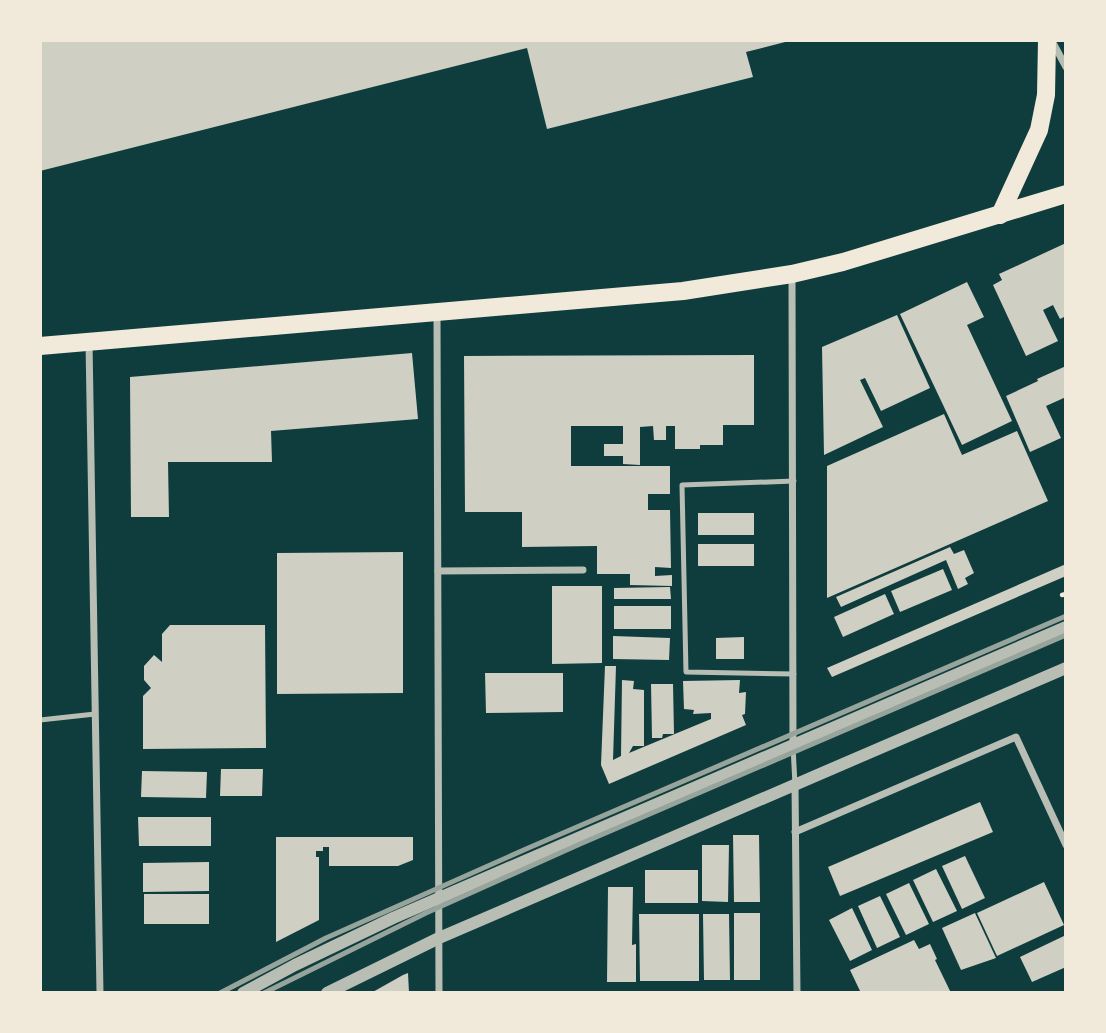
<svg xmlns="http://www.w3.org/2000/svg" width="1106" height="1033" viewBox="0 0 1106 1033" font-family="Poppins,sans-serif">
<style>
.building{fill:#cfcfc3}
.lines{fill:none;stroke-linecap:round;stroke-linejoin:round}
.path{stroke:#f1e9da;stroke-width:4.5}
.service{stroke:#b8beb3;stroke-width:5}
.minor{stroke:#b8beb3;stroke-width:7}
.tertiary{stroke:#b8beb3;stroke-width:12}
.primary{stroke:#f1e9da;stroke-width:18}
.rail{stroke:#97a49c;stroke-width:5}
</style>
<rect width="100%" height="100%" fill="#0f3d3e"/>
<!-- building -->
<g class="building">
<path d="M40 40H789V41L746 52 753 77 547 129 527 48 40 171Z"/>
<path d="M1066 243V316L1060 319 1053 305 1043 310 1058 341 1026 356 993 285 1002 280 999 274Z"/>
<path d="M967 282 984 317 967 325 1012 421 962 445 900 314Z"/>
<path d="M897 315 930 388 881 411 865 378 860 380 883 427 824 455 822 347Z"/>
<path d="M412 353 418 419 271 431 272 462H168L169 517H131L130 377Z"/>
<path d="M754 355V425H723V445H700V449H675V426H666V440H654L653 426 640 427V465L623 464V456H604V444H623V426H571V466H670V494H648V510H670L671 568 655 567V576L672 575V586L630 585V574H597V546L522 547V512H465L464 356Z"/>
<path d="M1066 366V397L1046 406 1061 438 1030 452 1006 396 1038 381 1037 379Z"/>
<path d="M944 414 962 455 1017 431 1048 501 827 598V466Z"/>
<rect x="698" y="513" width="56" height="22"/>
<rect x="698" y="544" width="56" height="22"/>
<path d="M950 547 954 554 964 550 974 573 965 578 968 584 958 589 946 560 841 607 836 597Z"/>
<path d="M403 552V693L277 694V553Z"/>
<path d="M1066 564V576L832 677 827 668Z"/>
<path d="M943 569 952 590 900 612 891 591Z"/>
<path d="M552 586H602V663L552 664Z"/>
<path d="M670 587 671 599H614V588Z"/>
<path d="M885 594 894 614 843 637 834 617Z"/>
<rect x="614" y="606" width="57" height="23"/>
<path d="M170 625H265L266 748 143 749V696L151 688 144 680V666L154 655 162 662V634Z"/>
<path d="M613 636 670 638 669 660 613 659Z"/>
<path d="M744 637V659H716V638Z"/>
<path d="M605 666H616L613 760 621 756 622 680 634 681 633 689 644 690V746H633L629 753 711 719V713L693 714 694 710 684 709 683 681 740 680 739 693 746 692 745 714 742 715 746 725 609 784 601 765Z"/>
<path d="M485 673H563V712L486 713Z"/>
<path d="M651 684H673L674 734H663L662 738H652Z"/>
<path d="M221 769H263L262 796H220Z"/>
<path d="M142 771 207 772 206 798 141 797Z"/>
<path d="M980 802 993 832 840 896 828 867Z"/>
<path d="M138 817H211V846H139Z"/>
<path d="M733 835H759L760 902H734Z"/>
<path d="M276 837H413V860L398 866H329V847H323V851H316V857H319V920L276 942Z"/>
<path d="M702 845H729L728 902 702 901Z"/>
<path d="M965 856 985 898 962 909 942 866Z"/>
<path d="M209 862V891L143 892V863Z"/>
<path d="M936 869 957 911 933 922 913 880Z"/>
<rect x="645" y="870" width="53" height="33"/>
<path d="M1044 882 1064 925 997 956 977 913Z"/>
<path d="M909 883 929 924 906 935 886 894Z"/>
<path d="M608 887H633L632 945 636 944V982H607Z"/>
<rect x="144" y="894" width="65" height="30"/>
<path d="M880 896 900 937 877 948 858 906Z"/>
<path d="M852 908 872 950 850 961 829 920Z"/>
<rect x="734" y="913" width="26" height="67"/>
<path d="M975 913 996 958 961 970 942 928Z"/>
<path d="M639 914H699V981H640Z"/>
<path d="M703 914H729L730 980H704Z"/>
<path d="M1066 935V967L1032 982 1020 957Z"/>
<path d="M914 940 919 949 930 944 937 959 935 960 951 993H861L850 970Z"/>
<path d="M408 973 409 993H371L403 975Z"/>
</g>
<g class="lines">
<!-- path -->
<path class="path" d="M1062 595 1066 594"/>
<!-- service -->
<g class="service">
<path d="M794 674 686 672 682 485 794 481"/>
<path d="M40 720 95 714"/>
<path d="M793 746 795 785"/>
</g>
<!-- minor -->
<g class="minor">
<path d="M1052 41 1066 67"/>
<path d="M792 275 793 745"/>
<path d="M437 314 439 993"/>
<path d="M89 342 100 993"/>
<path d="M438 571 583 570"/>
<path d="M795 785 797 993"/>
<path d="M795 832 1016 737 1066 845"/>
</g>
<!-- tertiary -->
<g class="tertiary">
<path d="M243 993 295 965 393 918 1066 627"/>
<path d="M327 993 439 938 1066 668"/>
</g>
<!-- primary -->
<g class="primary">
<path d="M1000 215 1039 130 1046 95 1047 40"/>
<path d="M40 346 683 291 792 274 843 262 1066 194"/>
</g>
<!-- rail -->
<g class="rail">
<path d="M220 993 326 938 526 849 1066 616"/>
<path d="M264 993 426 913 580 844 1066 635"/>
</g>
</g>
<!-- border -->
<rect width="1106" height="1033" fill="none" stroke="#f1e9da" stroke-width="84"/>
</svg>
